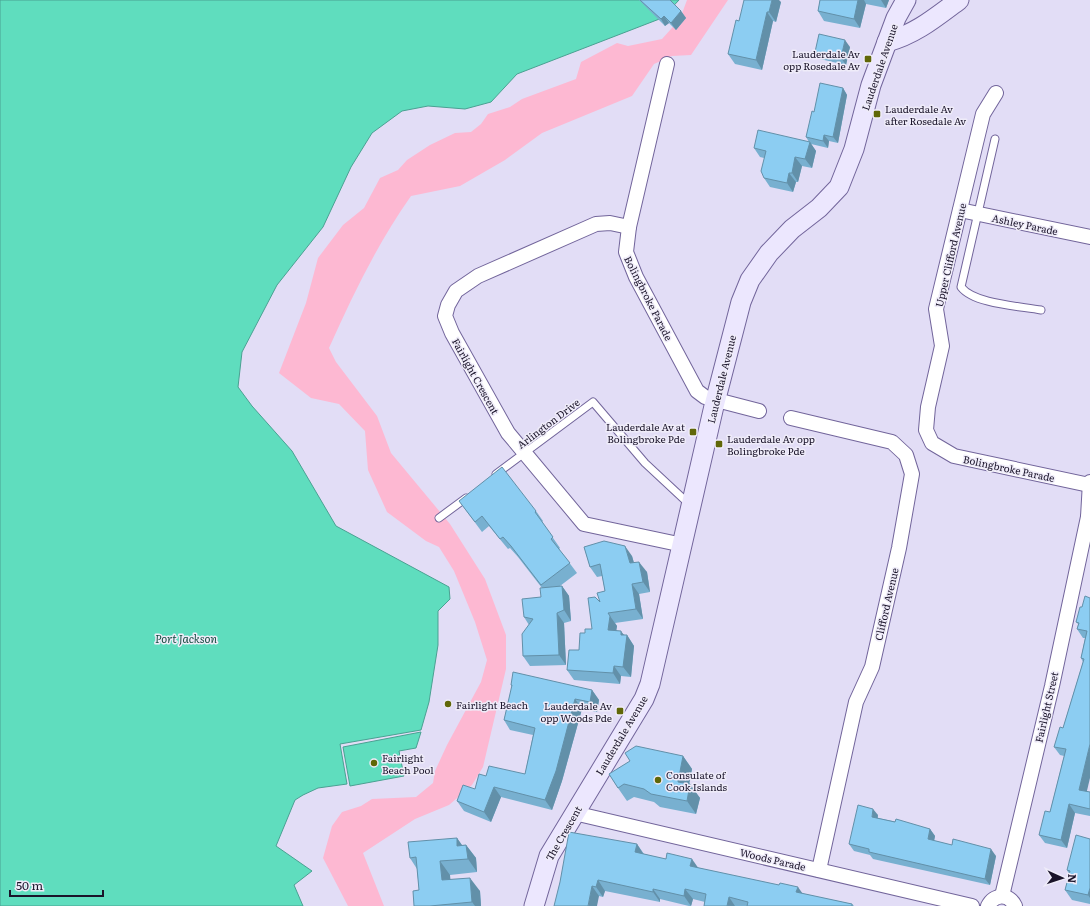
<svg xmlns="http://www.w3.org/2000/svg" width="1090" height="906" viewBox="0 0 1090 906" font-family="Literata,serif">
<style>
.green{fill:#fdb8d2}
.water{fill:#5fddbe;stroke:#4aa192}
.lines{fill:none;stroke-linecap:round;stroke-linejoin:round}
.lane-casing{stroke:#72659b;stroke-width:9}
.street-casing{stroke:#72659b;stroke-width:16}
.secondary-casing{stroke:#72659b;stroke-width:21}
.lane{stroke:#fff;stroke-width:7}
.street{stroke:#fff;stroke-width:14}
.secondary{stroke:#ece7fe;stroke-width:19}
.wall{fill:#78b0d0}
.shaded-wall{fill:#6290a9}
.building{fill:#8ccdf2;stroke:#6290a9}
.poi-dot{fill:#606708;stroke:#efecf9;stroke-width:1.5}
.labels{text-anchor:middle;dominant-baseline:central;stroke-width:3;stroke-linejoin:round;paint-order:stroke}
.poi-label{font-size:10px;fill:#1a142a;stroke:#efecf9;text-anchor:start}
.street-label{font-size:10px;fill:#1a142a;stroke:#efecf9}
.water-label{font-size:11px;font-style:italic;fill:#11483c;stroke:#efecf9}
</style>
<rect width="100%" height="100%" fill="#e2ddf6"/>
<!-- green -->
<path class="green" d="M687 0H728L691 55 672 56 654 64 632 96 542 133 505 160 460 186 411 196C377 244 353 295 329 348L336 362 377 416 391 453 450 524 485 579 506 635V669L483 767 472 785 449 805 415 819 363 853 384 906H348L323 858 332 826 342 812 361 806 372 799 416 797 433 783 435 771 447 745 481 682 487 660 475 622 454 571 439 547 426 541 387 512 368 470 365 431 339 404 311 398 279 373 306 303 318 258 343 225 364 208 380 178 398 170 407 160 430 145 455 133 471 132 481 124 488 114 510 107 522 99 576 79 581 62 617 43 628 46 662 39 680 19Z"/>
<!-- water -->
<g class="water">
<path d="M0 0H679L662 18 517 74 491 102 465 109 428 106 402 111 372 133 351 167 323 227 277 285 242 352 238 387 252 406 292 451 336 526 449 587 450 599 438 611V645L429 702 421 730 340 744 347 784 318 788 303 795 295 800 276 846 312 871 294 885 303 906H0Z"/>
<path d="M421 732 416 748 399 751 404 776 350 786 343 747Z"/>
</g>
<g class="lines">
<!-- lane casing -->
<g class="lane-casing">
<g id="lane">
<path d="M995 139 961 287C974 304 1019 306 1041 310"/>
<path d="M496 474 593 402 645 463 689 504"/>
<path d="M439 518 466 498"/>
</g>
</g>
<!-- street casing -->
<g class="street-casing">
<g id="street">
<path d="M667 64 629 227 626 252 636 277 697 391 705 397 759 411"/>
<path d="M996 93 983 114 936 309 942 346 928 407 926 430 932 443 954 456 1089 485"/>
<path d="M960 210 1090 237"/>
<path d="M629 227 610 223 596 224 478 276 456 291 448 305 445 316 452 333 508 433 584 524 683 545"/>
<path d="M791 418 892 442 906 455 912 474 899 548 872 667 856 702 819 870"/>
<path d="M1090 482 1088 517 1090 524"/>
<path d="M574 813 972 906"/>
<path d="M1002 896 1052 686 1088 517"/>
<path d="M988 906C994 894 1009 893 1015 906"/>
</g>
</g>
<!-- secondary casing -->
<g class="secondary-casing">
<g id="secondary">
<path d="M887 42C916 34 936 17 959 0"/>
<path d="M534 906 549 856 644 699 650 684 714 406 741 302 750 280 769 253 792 229 819 208 839 187 854 149 871 85 896 18 906 0"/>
</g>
</g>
<!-- lane -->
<use href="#lane" class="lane"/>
<!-- street -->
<use href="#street" class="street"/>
<!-- secondary -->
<use href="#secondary" class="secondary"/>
</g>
<!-- wall -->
<g class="wall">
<path d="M639 0H670L681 11 686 18 676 30 669 23 665 26Z"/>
<path d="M820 0H889L886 8 866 4 860 28 824 21 818 11Z"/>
<path d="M781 2 776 22 773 21 762 70 735 64 728 54 739 21Z"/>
<path d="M850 47 846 65 820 59 815 52Z"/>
<path d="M843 88 847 95 838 143 829 141 828 148 811 144 816 151 812 168 802 166 798 182H796L793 192 770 187 764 178V158L760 157 754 148 809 142 806 137 814 112Z"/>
<path d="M459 501 536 511 543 521 542 522 560 548 559 549 577 573 560 586H562L569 596 571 621 564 623 566 665 530 666 523 656 529 625 524 617 541 597 542 588 518 557 510 548 508 549 489 526 482 532Z"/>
<path d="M584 547 632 556 634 563 647 572 650 592 639 594 643 619 615 623 617 626 616 630 625 635H627L634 646 631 677 621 676 620 684 574 680 567 670 579 650 585 633 592 629 600 602 605 591 602 576 597 577 590 567Z"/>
<path d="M1090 598 1087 792H1090V816L1075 813 1067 848 1045 843 1039 835 1050 812 1064 756 1060 755 1054 747 1063 728 1083 662 1081 658 1085 638H1083L1077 629 1078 624 1076 622 1082 607Z"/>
<path d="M511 685 592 690 599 700 597 712 582 709 562 781 552 810 501 797 491 822 464 811 457 801 475 789 486 776 525 774 533 735 510 730 504 720 512 687Z"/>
<path d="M683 756 692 769 689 784 700 798 696 814 660 807 654 802 634 797 627 801 618 788 609 774Z"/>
<path d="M878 815V818L930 829 935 836 934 841 996 856 990 885 873 859 870 855 854 851 849 844Z"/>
<path d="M457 838 462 845H466L476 858 477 872 450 875V880L480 891 481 906H414L419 890 417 869 410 858Z"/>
<path d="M1090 839V904L1072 900 1065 890 1069 874 1067 870Z"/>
<path d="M637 844 644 854 803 894 852 904 854 906H704L705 902 693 899 691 906H689L660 899V902L605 891 603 897 599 896 554 906Z"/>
</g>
<!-- shaded-wall -->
<g class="shaded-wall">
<path d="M772 0H779L781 2 776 22 769 12Z"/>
<path d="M858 0H864L866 4 860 28 854 19Z"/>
<path d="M881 0H889L886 8Z"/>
<path d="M681 11 686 18 676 30 671 23Z"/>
<path d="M767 12 773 21 762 70 756 60Z"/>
<path d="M664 16 669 23 665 26 661 19Z"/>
<path d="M845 40 850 47 846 65 841 58Z"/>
<path d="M843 88 847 95 838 143 833 137Z"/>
<path d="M824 135 829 141 828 148 823 141Z"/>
<path d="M810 142 816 151 812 168 805 159Z"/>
<path d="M795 157 802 166 798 182 792 173Z"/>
<path d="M789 173 796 182 793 192 787 183Z"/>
<path d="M625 546 632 556 637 574 630 563Z"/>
<path d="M639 562 647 572 650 592 643 582Z"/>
<path d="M632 584 639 594 643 619 636 609Z"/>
<path d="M562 586 569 596 571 621 564 610Z"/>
<path d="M557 613 564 623 566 665 559 655Z"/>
<path d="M610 616 617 626 615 640 608 630Z"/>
<path d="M621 631 626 638 627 635 634 646 631 677 623 667Z"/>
<path d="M614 666 621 676 620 684 613 673Z"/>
<path d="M592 690 599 700 597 712 590 702Z"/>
<path d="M575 699 582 709 562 781 552 810 545 800Z"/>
<path d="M1090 744V778L1085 799 1079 790Z"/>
<path d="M683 756 692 769 687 795 678 782Z"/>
<path d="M690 784 700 798 696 814 687 801Z"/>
<path d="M494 787 501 797 491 822 484 812Z"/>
<path d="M1069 804 1075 813 1067 848 1061 840Z"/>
<path d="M873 809 878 815 876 824 872 817Z"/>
<path d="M930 829 935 836 933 846 928 839Z"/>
<path d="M457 838 466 851 457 846Z"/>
<path d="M637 844 644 855 635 852Z"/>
<path d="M466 845 476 858 477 872 468 859Z"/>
<path d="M991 849 996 856 990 885 985 879Z"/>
<path d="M692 859 699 869 690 866Z"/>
<path d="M440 861 450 875 452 894 442 880Z"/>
<path d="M470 878 480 891 481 906H475L472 902Z"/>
<path d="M598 880 605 891 603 897 596 887Z"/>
<path d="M592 886 599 896 597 906H588Z"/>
<path d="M798 887 805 897 796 892Z"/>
<path d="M1090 888V898L1088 895Z"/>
<path d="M653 889 660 899V902L653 892Z"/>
<path d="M685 889 693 899 691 906 684 896Z"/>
<path d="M729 897 735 906H727Z"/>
</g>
<!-- building -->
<g class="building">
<path d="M640 0H670L681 11 671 23 664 16 661 19Z"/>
<path d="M744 0H772L769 12H767L756 60 728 54 736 20 739 21Z"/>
<path d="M820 0H858L854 19 818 11Z"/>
<path d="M819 34 845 40 841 58 815 52Z"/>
<path d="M820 83 843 88 833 137 824 135 823 141 806 137 812 111 814 112Z"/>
<path d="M758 130 810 142 805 159 795 157 792 173H789L787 183 764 178 761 171 766 151 754 148Z"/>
<path d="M502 467 536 511 535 512 553 537 551 539 570 563 541 585 511 546 503 537 500 539 482 516 475 522 459 501Z"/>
<path d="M604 541 625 546 630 563 639 562 643 582 632 584 636 609 608 613 610 616 608 630 621 631V635H627L623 667 614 666 613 673 567 670 569 650H579L580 633H585V629H592L588 598 595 597 600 602 597 593 605 591 600 564 590 567 584 547Z"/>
<path d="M562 586 564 610 557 613 559 655 523 656 522 634 533 619 524 617 522 599 541 597 540 588Z"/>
<path d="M1085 596 1090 598V744L1079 790 1090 792V809L1069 804 1061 840 1039 835 1045 811 1050 812 1066 749 1054 747 1060 727 1063 728 1084 659 1081 658 1087 631 1077 629 1079 623 1076 622 1080 607H1082Z"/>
<path d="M513 672 592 690 590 702 575 699 556 771 545 800 494 787 484 812 457 801 463 785 475 789 479 774 486 776 489 766 525 774 535 728 504 720 512 685H511Z"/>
<path d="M636 746 683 756 678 782 690 784 687 801 651 794 644 789 624 784 618 788 609 774 630 761 625 753Z"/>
<path d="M858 805 873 809 872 817 895 822 896 819 930 829 928 839 952 845 953 839 991 849 985 879 869 852V849L849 844Z"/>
<path d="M569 832 637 844 635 852 666 859 667 853 692 859 690 866 779 885 780 883 798 887 796 892 852 904V906H747L748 902 729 897 727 906H704L706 894 685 889 684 896 653 889V892L598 880 596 887 592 886 588 906H554L560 882Z"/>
<path d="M1076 835 1090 839V888L1088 895 1065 890 1070 871 1067 870Z"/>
<path d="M457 838V846L466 845 468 859 440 861 442 880 470 878 472 902 430 906H414L413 891 419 890 416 857 410 858 408 842Z"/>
</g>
<!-- markers -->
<g class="poi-dot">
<rect x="864" y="55" width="8" height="8" rx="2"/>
<rect x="873" y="110" width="8" height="8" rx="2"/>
<rect x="689" y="428" width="8" height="8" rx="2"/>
<rect x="715" y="440" width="8" height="8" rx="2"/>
<circle cx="448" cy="704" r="4"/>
<rect x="616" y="707" width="8" height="8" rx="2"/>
<circle cx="374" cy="763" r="4"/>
<circle cx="658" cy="780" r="4"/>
</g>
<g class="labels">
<!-- poi labels -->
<g class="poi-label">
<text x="860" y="53" text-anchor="end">Lauderdale Av<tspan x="860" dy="12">opp Rosedale Av</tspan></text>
<text x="885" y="108">Lauderdale Av<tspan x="885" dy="12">after Rosedale Av</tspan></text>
<text x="685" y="426" text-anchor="end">Lauderdale Av at<tspan x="685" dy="12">Bolingbroke Pde</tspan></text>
<text x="727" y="438">Lauderdale Av opp<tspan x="727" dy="12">Bolingbroke Pde</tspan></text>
<text x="456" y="704">Fairlight Beach</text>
<text x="612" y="705" text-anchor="end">Lauderdale Av<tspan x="612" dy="12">opp Woods Pde</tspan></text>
<text x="382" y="757">Fairlight<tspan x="382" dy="12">Beach Pool</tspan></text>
<text x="666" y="774">Consulate of<tspan x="666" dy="12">Cook Islands</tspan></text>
</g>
<!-- street labels -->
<g class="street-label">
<text transform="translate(879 67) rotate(-71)">Lauderdale Avenue</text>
<text transform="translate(1025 224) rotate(12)">Ashley Parade</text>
<text transform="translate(950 255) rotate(-77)">Upper Clifford Avenue</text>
<text transform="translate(649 298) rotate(63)">Bolingbroke Parade</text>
<text transform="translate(476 376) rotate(61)">Fairlight Crescent</text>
<text transform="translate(721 379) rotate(-76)">Lauderdale Avenue</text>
<text transform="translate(548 423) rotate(-37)">Arlington Drive</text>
<text transform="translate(1009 468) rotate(12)">Bolingbroke Parade</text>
<text transform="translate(886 604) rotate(-77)">Clifford Avenue</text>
<text transform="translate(1046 707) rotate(-77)">Fairlight Street</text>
<text transform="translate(621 735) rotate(-59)">Lauderdale Avenue</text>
<text transform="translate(563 833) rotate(-60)">The Crescent</text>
<text transform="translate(773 859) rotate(13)">Woods Parade</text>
</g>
<!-- water labels -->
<g class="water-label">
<text x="186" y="638">Port Jackson</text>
</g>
</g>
<!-- north arrow -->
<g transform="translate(1062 878) rotate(93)" stroke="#efecf9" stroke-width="3" paint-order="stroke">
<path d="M0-3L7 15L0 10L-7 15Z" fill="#1a142a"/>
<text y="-6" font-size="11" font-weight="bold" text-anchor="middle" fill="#1a142a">N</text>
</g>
<!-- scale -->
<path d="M10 890v6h93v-6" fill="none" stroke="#1a142a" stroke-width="2"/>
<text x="16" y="890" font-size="12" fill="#1a142a" stroke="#efecf9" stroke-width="3" paint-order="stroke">50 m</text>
</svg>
